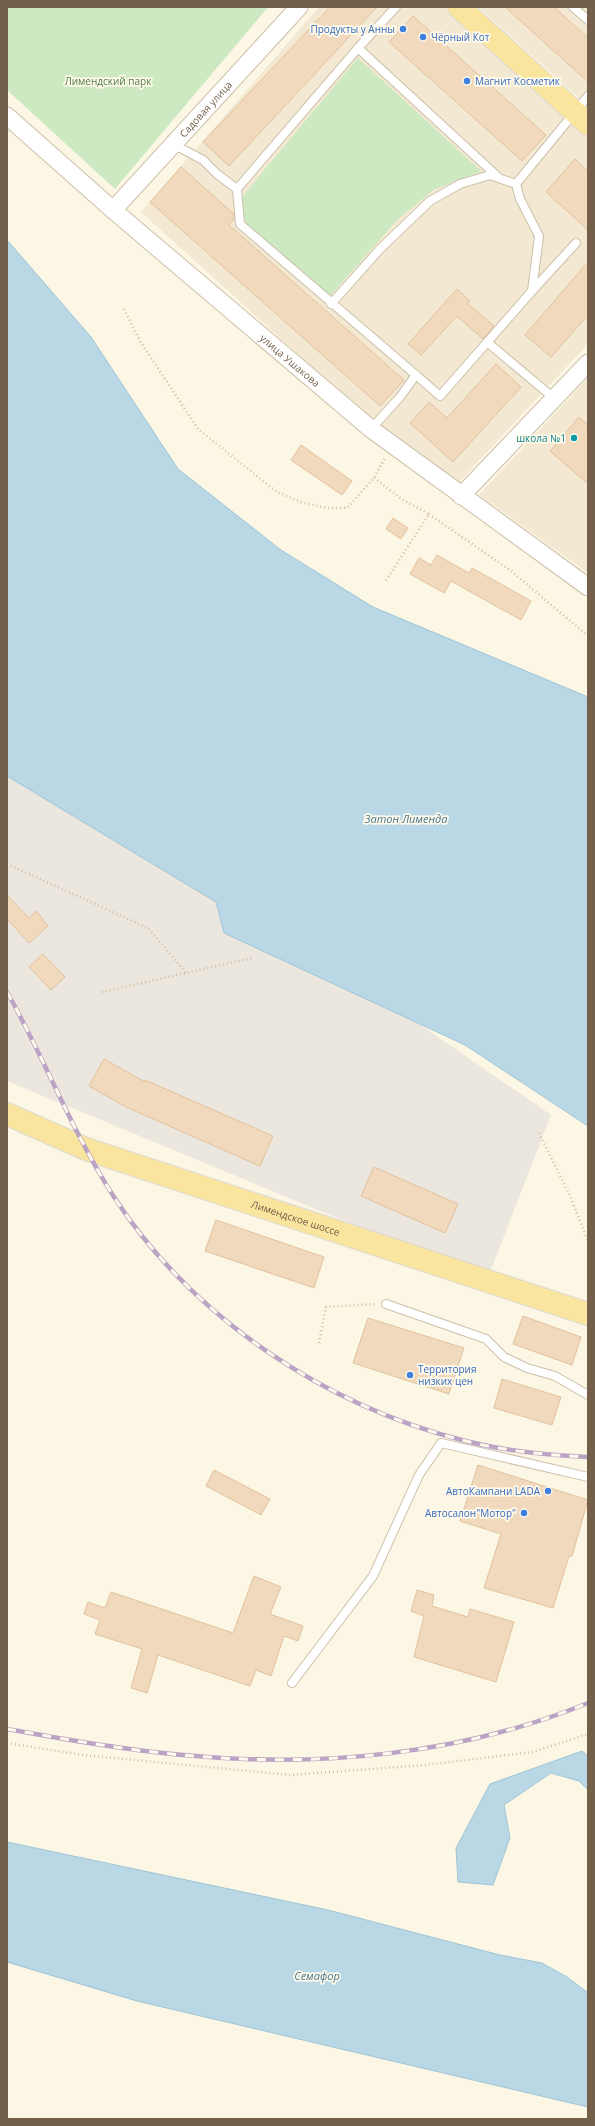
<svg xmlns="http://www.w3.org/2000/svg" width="595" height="2126" viewBox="0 0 595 2126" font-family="'Open Sans',sans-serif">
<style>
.residential{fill:#f3e9d2}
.industrial{fill:#ebe6de}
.green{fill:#cce9c2}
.water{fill:#b9d7e5;stroke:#9fc5d6}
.building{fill:#f0d9bc;stroke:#e2c29d}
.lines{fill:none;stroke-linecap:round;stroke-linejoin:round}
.lane-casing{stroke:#cdbfaa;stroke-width:10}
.street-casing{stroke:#cdbfaa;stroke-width:19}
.primary-casing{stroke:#ddd9d4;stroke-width:24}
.path{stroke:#d5bd9f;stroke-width:2.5;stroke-dasharray:1 3;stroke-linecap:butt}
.lane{stroke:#fff;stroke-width:8}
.street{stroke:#fff;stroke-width:17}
.primary{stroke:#f9e59d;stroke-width:22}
.rail-casing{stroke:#baa3c5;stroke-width:4.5}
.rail{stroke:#fffaea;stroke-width:3;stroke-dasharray:9;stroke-linecap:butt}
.shop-dot{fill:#3f7fe0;stroke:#fffaea;stroke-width:1.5}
.culture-dot{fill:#0f9aa8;stroke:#fffaea;stroke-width:1.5}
.labels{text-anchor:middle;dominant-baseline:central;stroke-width:3.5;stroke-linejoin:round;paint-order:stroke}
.shop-label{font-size:10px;fill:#366cbe;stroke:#fffaea;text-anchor:end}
.park-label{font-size:10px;fill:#4d7e45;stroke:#fffaea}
.street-label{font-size:10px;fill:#735f4a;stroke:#fffaea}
.culture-label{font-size:10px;fill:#0d838f;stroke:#fffaea;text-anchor:end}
.water-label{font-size:11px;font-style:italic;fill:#47778d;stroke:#fffaea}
</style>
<rect width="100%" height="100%" fill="#fcf6e4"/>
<!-- residential -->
<g class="residential">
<path d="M319 7H444L588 137V344L458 483 376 425 141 212Z"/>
<path d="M478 7H588V106Z"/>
<path d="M588 378V573L479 495Z"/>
</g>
<!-- industrial -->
<path class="industrial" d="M7 739 551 1115 487 1280 7 1081Z"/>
<!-- green -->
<g class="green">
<path d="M7 7H268L115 189 7 90Z"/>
<path d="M358 58 481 171 435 189 398 219 330 296 249 227 235 205Z"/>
</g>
<!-- water -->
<g class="water">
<path d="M7 240 91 337 178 469 281 550 373 607 588 697V1126L465 1045 224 933 216 902 7 776Z"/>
<path d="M582 1751 588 1756V1790L579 1781 551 1773 504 1805 510 1838 493 1885 458 1882 456 1848 490 1784Z"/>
<path d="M7 1842 328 1910 500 1955 542 1963 567 1977 587 1992 588 1996V2107L137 2001 7 1962Z"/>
</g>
<!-- building -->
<g class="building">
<path d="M330 7H377L229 166 203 142Z"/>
<path d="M505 7H554L588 38V82Z"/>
<path d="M413 16 546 135 522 161 389 42Z"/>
<path d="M575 159 588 171V230L546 192Z"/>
<path d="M181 167 234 214V219L229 225 404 380 380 406 150 202Z"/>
<path d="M588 262V315L551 357 525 335Z"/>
<path d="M457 289 470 301 467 303 494 326 483 339 457 316 421 355 408 344Z"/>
<path d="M496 364 521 387 453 462 410 423 429 402 447 418Z"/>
<path d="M579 417 588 425V484L550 451Z"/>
<path d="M301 445 352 481 342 495 291 460Z"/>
<path d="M393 518 408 528 401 539 386 529Z"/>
<path d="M437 555 469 573 472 568 531 601 521 620 451 581 444 593 410 574 419 558 431 565Z"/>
<path d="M7 895 29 918 36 911 48 926 29 943 7 919Z"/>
<path d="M43 954 65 977 51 990 29 967Z"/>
<path d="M104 1059 145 1082V1080L273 1136 260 1166 126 1107 89 1086Z"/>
<path d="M374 1167 458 1204 445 1233 361 1196Z"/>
<path d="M216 1220 324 1257 314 1288 205 1251Z"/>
<path d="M523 1316 581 1337 572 1365 513 1344Z"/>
<path d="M368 1318 464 1348 449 1394 353 1363Z"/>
<path d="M502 1379 561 1397 552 1425 494 1408Z"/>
<path d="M478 1465 588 1500 572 1556H569L553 1608 484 1588 501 1534 460 1521Z"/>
<path d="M214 1470 270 1499 261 1515 206 1486Z"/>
<path d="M254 1576 281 1587 270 1614 303 1626 298 1641 284 1636 271 1676 256 1670 250 1686 158 1655 147 1693 131 1688 142 1649 95 1634 100 1620 84 1614 88 1602 105 1608 111 1592 233 1633Z"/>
<path d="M417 1590 434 1595 432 1606 468 1617 470 1609 514 1622 496 1682 414 1657 424 1616 411 1611Z"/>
</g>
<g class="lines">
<!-- lane casing -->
<g class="lane-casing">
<g id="lane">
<path d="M573 7 588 20"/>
<path d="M358 48 497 176"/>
<path d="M173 144 203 160 217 174 237 189 240 224 416 375 400 397 371 429"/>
<path d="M237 189 358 48 396 7"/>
<path d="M532 291 576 243"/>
<path d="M331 304 380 249 430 201 460 184 490 175 516 184 588 96"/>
<path d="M487 342 555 399"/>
<path d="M416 375 440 396 532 291 539 236 520 199 516 184"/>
<path d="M386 1304 486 1339 504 1357 527 1368 555 1376 588 1395"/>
<path d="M292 1683 373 1576 419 1475 441 1443 588 1477"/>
</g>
</g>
<!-- street casing -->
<g class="street-casing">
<g id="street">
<path id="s1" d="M7 116 113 210 371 429 588 587"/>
<path id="s2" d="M113 210 299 7"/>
<path d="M461 496 588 363"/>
</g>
</g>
<!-- primary casing -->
<g class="primary-casing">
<g id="primary">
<path d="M459 7 588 124"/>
<path id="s3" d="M7 1114 86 1149 588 1314"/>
</g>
</g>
<!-- path -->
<g class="path">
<path d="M124 309 140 341 198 429 277 492 301 502 327 508H347L374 478 385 458"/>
<path d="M374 478 403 500 429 514 385 582"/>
<path d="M429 514 511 571 588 636"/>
<path d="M7 864 148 928 186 973"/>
<path d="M102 992 252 958"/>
<path d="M539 1133 571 1198 588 1242"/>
<path d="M319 1343 326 1307 376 1304"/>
<path d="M7 1743 83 1755 290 1775 425 1765 533 1752 588 1734"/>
</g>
<!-- lane -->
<use href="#lane" class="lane"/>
<!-- street -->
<use href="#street" class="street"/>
<!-- primary -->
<use href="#primary" class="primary"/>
<!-- rail casing -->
<g class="rail-casing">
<g id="rail">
<path d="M7 992C45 1059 72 1132 114 1197 192 1317 324 1405 462 1440 503 1451 546 1455 588 1457"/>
<path d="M7 1729C65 1739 124 1750 183 1755 319 1768 461 1755 588 1703"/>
</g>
</g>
<!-- rail -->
<use href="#rail" class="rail"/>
</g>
<!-- markers -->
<g class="shop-dot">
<circle cx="403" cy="29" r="4"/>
<circle cx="423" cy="37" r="4"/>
<circle cx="467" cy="81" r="4"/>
<circle cx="410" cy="1375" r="4"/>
<circle cx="548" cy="1491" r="4"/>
<circle cx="524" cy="1513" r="4"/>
</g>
<circle class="culture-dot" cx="574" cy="438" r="4"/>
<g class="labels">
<!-- shop labels -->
<g class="shop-label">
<text x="395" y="29">Продукты у Анны</text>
<text x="431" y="37" text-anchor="start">Чёрный Кот</text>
<text x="475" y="81" text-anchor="start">Магнит Косметик</text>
<text x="418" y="1369" text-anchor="start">Территория<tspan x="418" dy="12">низких цен</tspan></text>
<text x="540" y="1491">АвтоКампани LADA</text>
<text x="516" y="1513">Автосалон"Мотор"</text>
</g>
<!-- park labels -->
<g class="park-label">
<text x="108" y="81">Лимендский парк</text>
</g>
<!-- street labels -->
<g class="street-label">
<text stroke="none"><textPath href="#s2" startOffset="137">Садовая улица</textPath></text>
<text stroke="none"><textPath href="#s1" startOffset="374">улица Ушакова</textPath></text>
<text stroke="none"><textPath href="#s3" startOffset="307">Лимендское шоссе</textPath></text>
</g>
<!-- culture labels -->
<g class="culture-label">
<text x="566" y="438">школа №1</text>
</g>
<!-- water labels -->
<g class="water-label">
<text x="406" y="818">Затон Лименда</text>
<text x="317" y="1975">Семафор</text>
</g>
</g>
<!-- border -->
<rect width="595" height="2126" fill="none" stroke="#735f4a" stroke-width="16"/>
</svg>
